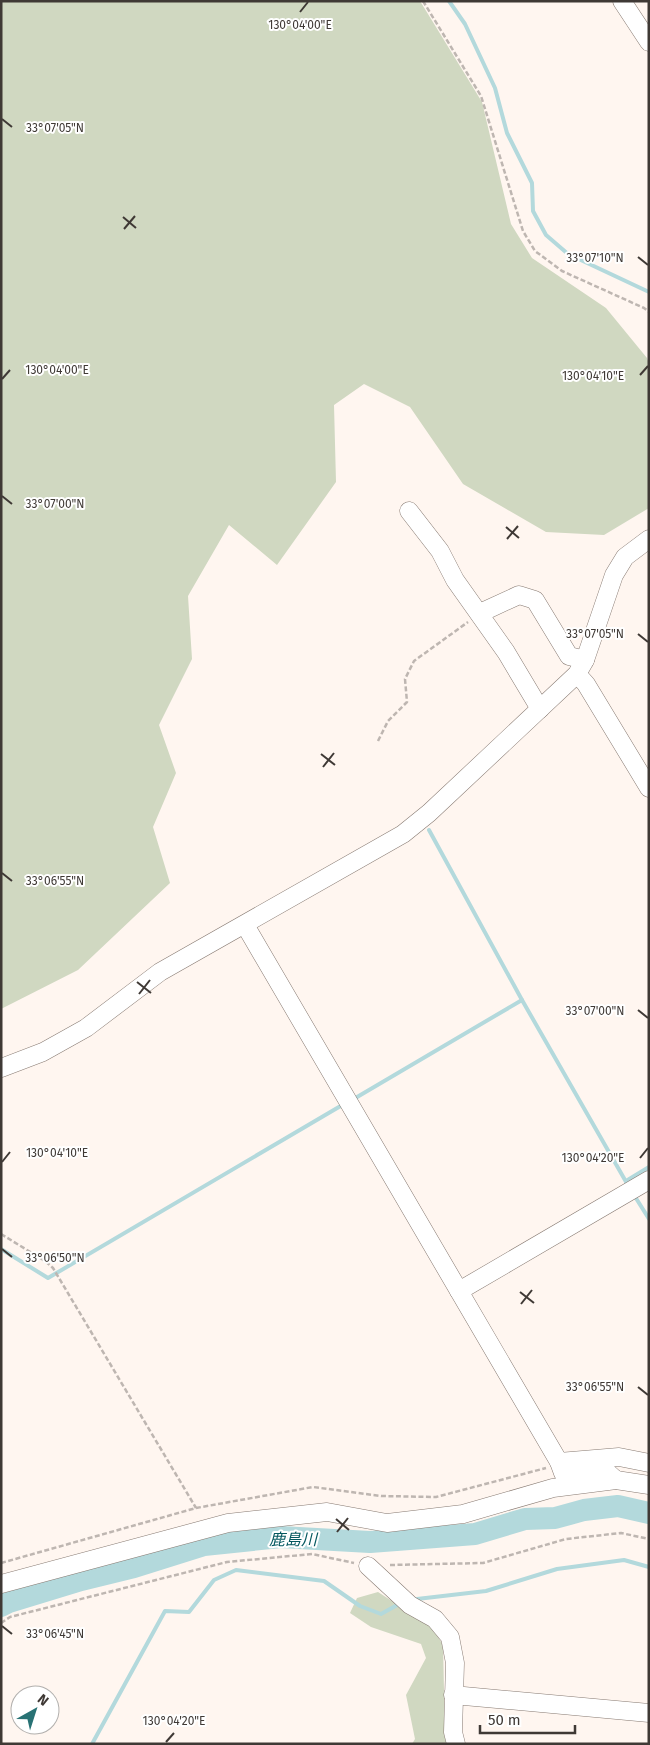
<svg xmlns="http://www.w3.org/2000/svg" width="650" height="1745" viewBox="0 0 650 1745" font-family="'Fira Sans','Noto Sans JP',sans-serif">
<style>
.green{fill:#d0d8c1}
.lines{fill:none;stroke-linecap:round;stroke-linejoin:round}
.stream{stroke:#b3d9dc;stroke-width:4}
.river{stroke:#b3d9dc;stroke-width:22}
.minor-casing{stroke:#877a72;stroke-width:19}
.path{stroke:#beb6b1;stroke-width:2.5;stroke-dasharray:5 2.5;stroke-linecap:butt}
.minor{stroke:#fff;stroke-width:18}
.ticks{fill:none;stroke:#3f3935;stroke-width:2}
.labels{text-anchor:middle;dominant-baseline:central;stroke-width:4;stroke-linejoin:round;paint-order:stroke}
.water-label{font-size:16px;font-style:italic;fill:#04585f;stroke:#fff}
.ticks-label{font-size:12px;text-anchor:middle;fill:#3f3935;stroke:#fff;stroke-width:4;stroke-linejoin:round;paint-order:stroke}
</style>
<rect width="100%" height="100%" fill="#fff6f0"/>
<!-- green -->
<g class="green">
<path d="M1 1H420L482 102 511 224 532 258 606 308 647 358 649 364V508L604 535 546 532 463 484 410 407 364 384 334 405 336 482 277 565 229 525 188 596 192 659 159 725 176 773 153 827 170 883 78 970 1 1009Z"/>
<path d="M378 1592 432 1627 443 1645 445 1736 447 1744H412L415 1739 406 1695 426 1658 421 1644 371 1627 350 1613 357 1598Z"/>
</g>
<g class="lines">
<!-- stream -->
<g class="stream">
<path d="M449 1 465 24 495 88 507 133 532 183 533 211 546 235 568 254 649 292"/>
<path d="M429 830 522 1000"/>
<path d="M352 1100 522 1000 629 1187"/>
<path d="M626 1181 649 1167"/>
<path d="M634 1195 649 1219"/>
<path d="M1 1249 48 1278 344 1104"/>
<path d="M417 1599 486 1591 557 1569 624 1560 649 1567"/>
<path d="M92 1744 165 1611 189 1612 214 1580 236 1570 324 1581 360 1606 381 1614 399 1604"/>
</g>
<!-- river -->
<path class="river" d="M1 1606 9 1602 81 1580 134 1567 204 1545 281 1537 370 1542 475 1534 525 1519 555 1518 584 1510 618 1506 649 1513"/>
<!-- minor casing -->
<g class="minor-casing">
<g id="minor">
<path d="M622 1 649 42"/>
<path d="M409 511 440 551 455 580 506 652 540 709"/>
<path d="M480 613 519 595 535 600 569 656 585 660"/>
<path d="M577 674 586 684 649 788"/>
<path d="M245 925 559 1462 563 1473 607 1472 616 1480"/>
<path d="M1 1068 43 1052 86 1028 160 972 403 834 429 813 577 674 585 660 614 575 625 557 649 539"/>
<path d="M459 1291 649 1180"/>
<path d="M559 1462 619 1457 649 1463"/>
<path d="M368 1566 410 1605 435 1619 450 1637 455 1663 453 1732 456 1744"/>
<path d="M1 1584 228 1523 327 1512 387 1523 463 1514 553 1488 616 1480 649 1485"/>
<path d="M453 1695 649 1713"/>
</g>
</g>
<!-- path -->
<g class="path">
<path d="M423 1 481 96 523 231 535 251 562 271 644 308 649 312"/>
<path d="M378 741 388 721 407 702 405 679 414 661 468 622"/>
<path d="M1 1234 45 1261 53 1268 196 1508"/>
<path d="M1 1563 196 1508 313 1487 381 1496 436 1497 546 1468"/>
<path d="M390 1565 483 1563 566 1539 621 1533 649 1539"/>
<path d="M1 1623 10 1617 227 1562 312 1554 354 1563"/>
</g>
<!-- minor -->
<use href="#minor" class="minor"/>
</g>
<!-- ticks -->
<path class="ticks" d="M300 12 308 2M2 119 12 127M123 217 136 228M124 229 135 216M638 257 648 265M640 375 648 366M2 379 10 370M2 496 12 504M506 527 519 538M507 539 518 526M638 634 648 642M321 754 335 765M323 767 334 753M2 873 12 881M137 982 151 993M139 994 150 980M638 1010 648 1018M640 1158 648 1148M2 1162 10 1152M2 1249 12 1257M520 1292 534 1303M521 1304 532 1290M638 1387 648 1395M336 1519 349 1530M337 1532 348 1518M2 1626 12 1634M166 1742 174 1733"/>
<g class="labels">
<!-- water labels -->
<g class="water-label">
<text x="293" y="1539">鹿島川</text>
</g>
</g>
<g class="ticks-label">
<text x="300" y="29">130°04'00"E</text>
<text x="55" y="132">33°07'05"N</text>
<text x="595" y="262">33°07'10"N</text>
<text x="57" y="374">130°04'00"E</text>
<text x="593" y="380">130°04'10"E</text>
<text x="55" y="508">33°07'00"N</text>
<text x="595" y="638">33°07'05"N</text>
<text x="55" y="885">33°06'55"N</text>
<text x="595" y="1015">33°07'00"N</text>
<text x="57" y="1157">130°04'10"E</text>
<text x="593" y="1162">130°04'20"E</text>
<text x="55" y="1262">33°06'50"N</text>
<text x="595" y="1391">33°06'55"N</text>
<text x="55" y="1638">33°06'45"N</text>
<text x="174" y="1725">130°04'20"E</text>
</g>
<!-- border -->
<rect width="650" height="1745" fill="none" stroke="#3f3935" stroke-width="5"/>
<!-- north arrow -->
<g transform="translate(35 1710) rotate(39)"><circle r="24" fill="#ffffff" stroke="#b2b0ae"/>
<path d="M0-4L9 19L0 12L-9 19Z" fill="#287274"/>
<text y="-8" font-size="14" font-weight="bold" text-anchor="middle" fill="#3f3935">N</text>
</g>
<!-- scale -->
<path d="M480 1725v8h95v-8" fill="none" stroke="#3f3935" stroke-width="2.5"/>
<text x="488" y="1725" font-size="15" fill="#3f3935" stroke="#ffffff" stroke-width="4" paint-order="stroke">50 m</text>
</svg>
